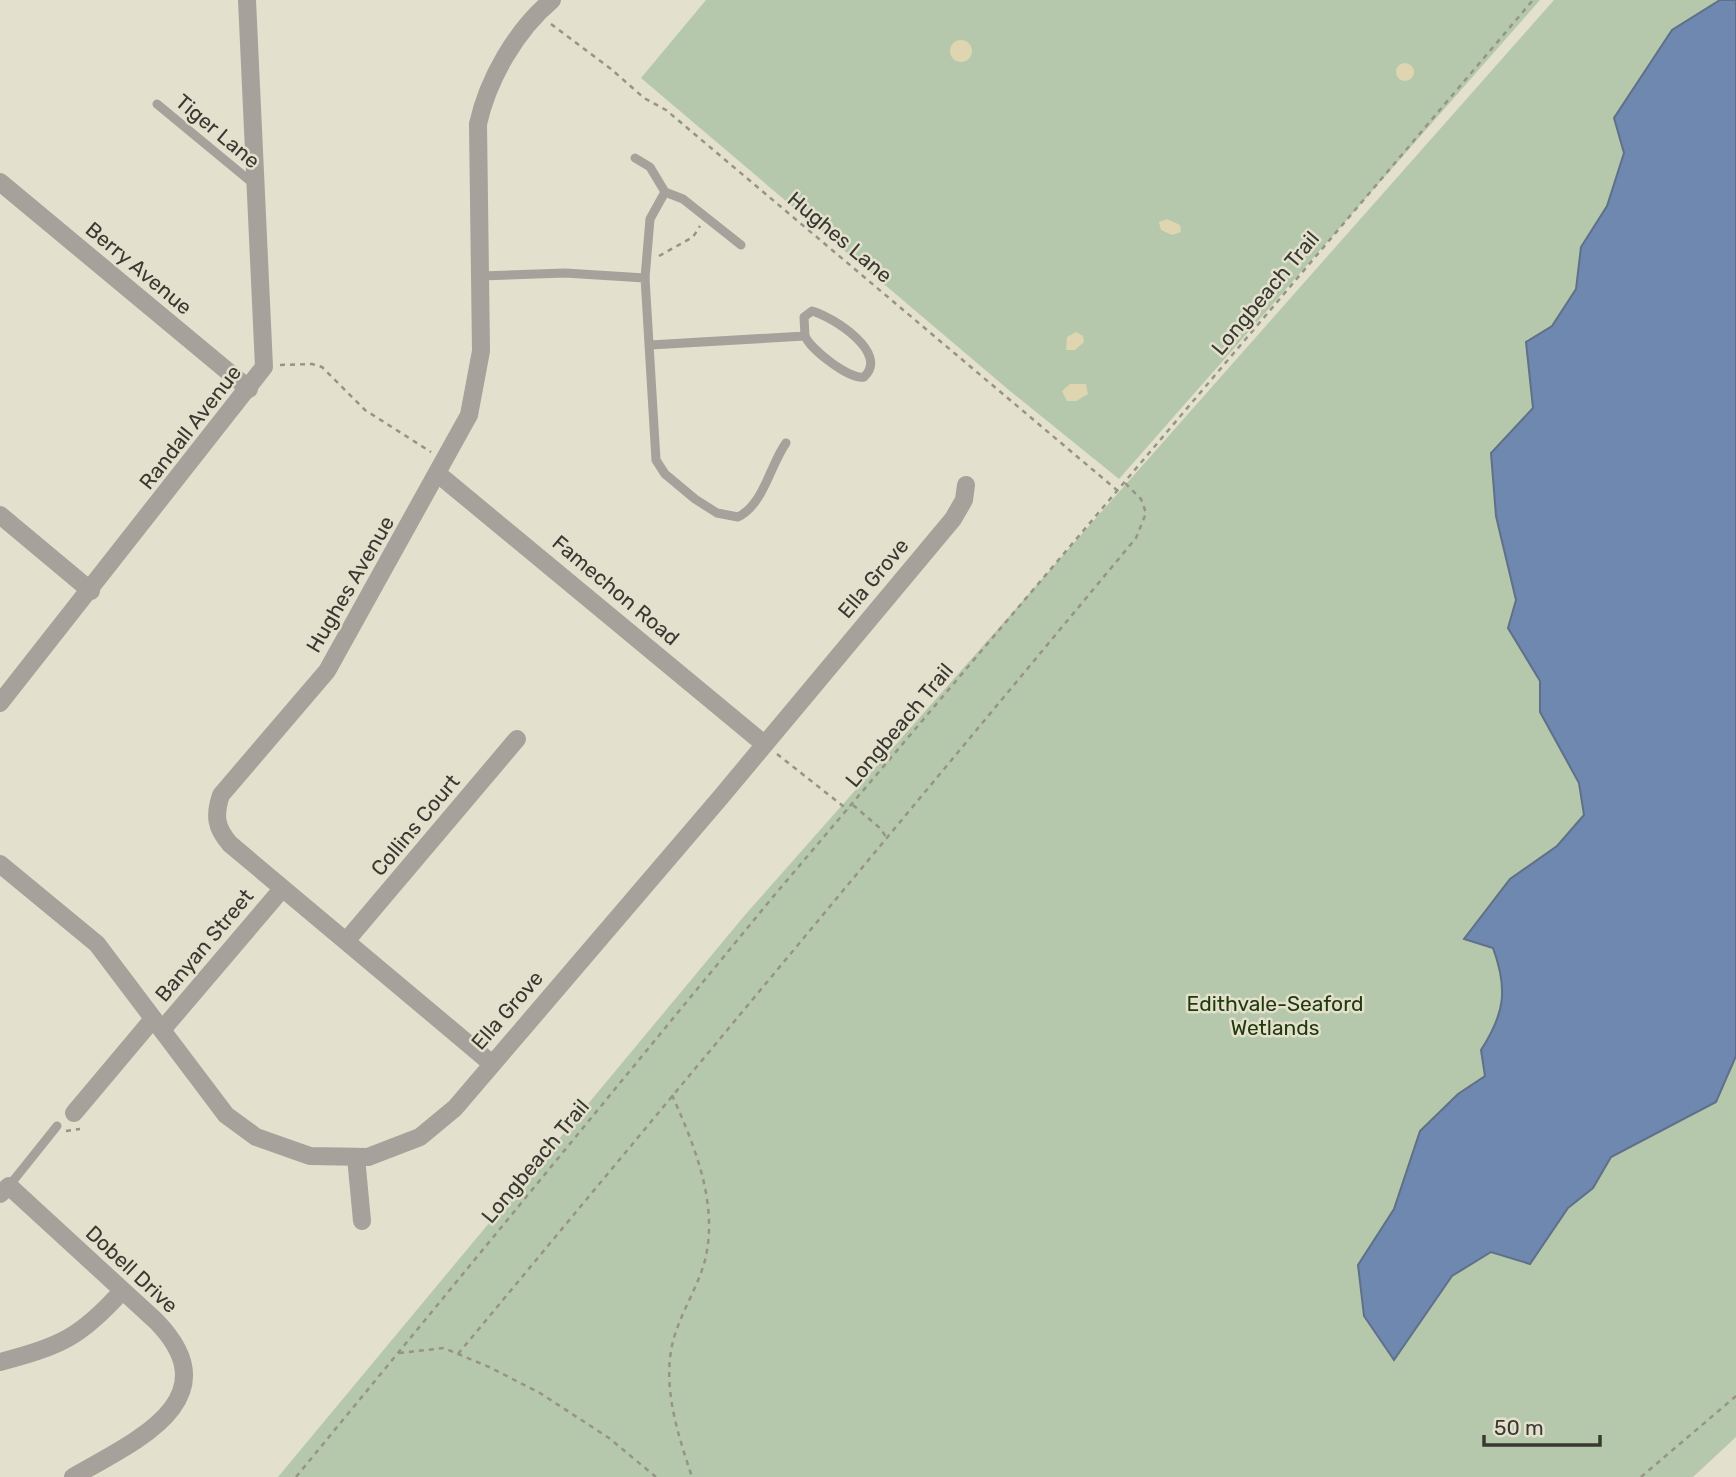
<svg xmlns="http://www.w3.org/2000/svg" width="1736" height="1477" viewBox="0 0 1736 1477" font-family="Rubik,sans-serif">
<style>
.green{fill:#b5c8ab}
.sand{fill:#dfd6b1}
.water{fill:#6f88af;stroke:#5f7089;stroke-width:2}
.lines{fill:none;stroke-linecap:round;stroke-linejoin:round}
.path{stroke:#969486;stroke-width:2.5;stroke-dasharray:5 5;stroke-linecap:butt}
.service{stroke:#a6a19a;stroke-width:9}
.minor{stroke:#a6a19a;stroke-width:18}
.labels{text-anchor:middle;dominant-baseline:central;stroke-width:5;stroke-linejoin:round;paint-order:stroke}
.street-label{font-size:21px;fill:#393831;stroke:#e3e0cd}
.park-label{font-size:21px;fill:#203a0b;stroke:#e3e0cd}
</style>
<rect width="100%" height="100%" fill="#e3e0cd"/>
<!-- green -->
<g class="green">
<path d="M706 0H1540L1119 479 1010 391 641 78Z"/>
<path d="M1554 0H1736V1437L1693 1477H278L745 915Z"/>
</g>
<!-- sand -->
<g class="sand">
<circle cx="961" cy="51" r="11"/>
<circle cx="1405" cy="72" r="9"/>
<path d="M1167 219 1180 225 1181 232 1172 235 1161 230 1159 222Z"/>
<path d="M1076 332 1083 336 1084 342 1075 350H1066L1067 337Z"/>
<path d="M1070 384H1086L1088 394 1076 401H1067L1062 391Z"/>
</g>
<!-- water -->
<path class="water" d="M1720 0H1736V1056L1716 1102 1611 1157 1593 1188 1568 1208 1530 1264 1491 1252 1452 1276 1394 1360 1364 1316 1358 1265 1394 1209 1420 1131 1458 1094 1485 1076 1481 1050C1505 1013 1508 989 1493 948L1464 939 1510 879 1557 846 1584 815 1579 783 1540 712V681L1508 628 1516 600 1496 516 1491 453 1533 408 1526 342 1552 326 1576 289 1581 247 1607 206 1624 153 1614 118 1672 30Z"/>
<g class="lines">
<!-- path -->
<g class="path">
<path d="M551 24 611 69 644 98 666 110 1118 491"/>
<path d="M659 256 693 237 700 226"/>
<path d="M280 365 312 364 322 367 365 410 431 452"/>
<path d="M777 754 848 810"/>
<path d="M853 805 881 829 887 839"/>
<path d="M672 1095C694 1144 719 1204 705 1260 697 1291 676 1319 671 1351 664 1393 679 1438 692 1477"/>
<path d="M66 1131 80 1129"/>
<path d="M399 1353 444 1348 489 1367 540 1393 609 1438 656 1477"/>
<path d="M458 1354 1136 538 1146 513 1141 499 1125 483"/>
<path d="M296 1477 772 898 1533 0"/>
<path d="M1641 1477 1736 1396"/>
</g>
<!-- service -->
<g class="service">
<path d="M157 104 255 185"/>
<path d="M635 158 650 167 665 192"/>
<path d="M481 276 565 273 645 278 656 460 665 474 695 499 717 513 738 517C764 504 770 465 786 443"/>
<path d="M645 278 650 219 665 192 683 199 741 245"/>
<path d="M650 345 805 336 804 317 812 311C833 317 890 353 864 377 850 380 811 350 805 336"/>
<path d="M9 1186 57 1126"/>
</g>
<!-- minor -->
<g class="minor">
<path d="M0 182 249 389"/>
<path d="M438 474 763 743"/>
<path d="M0 515 91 591"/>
<path d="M0 703 264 367 247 0"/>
<path d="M0 864 97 944 226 1115 256 1137 310 1156 368 1157 420 1137 455 1108 720 798 953 519 964 500 966 485"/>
<path d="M347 940 517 739"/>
<path d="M162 1030 282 889"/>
<path d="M491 1063 230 844C216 828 214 816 221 795L327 671 469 415 481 351 478 124C488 79 516 30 552 0"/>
<path d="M74 1113 153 1019"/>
<path d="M356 1157 362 1221"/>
<path d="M0 1194 9 1186 156 1321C233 1400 133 1442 73 1477"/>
<path d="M0 1362C60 1346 80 1338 122 1291"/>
</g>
</g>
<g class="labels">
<!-- street labels -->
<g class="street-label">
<text transform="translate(218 131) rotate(40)">Tiger Lane</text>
<text transform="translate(840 237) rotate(40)">Hughes Lane</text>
<text transform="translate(139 268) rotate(40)">Berry Avenue</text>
<text transform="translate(1265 293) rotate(-50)">Longbeach Trail</text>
<text transform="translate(190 427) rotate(-52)">Randall Avenue</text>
<text transform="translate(873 578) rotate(-50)">Ella Grove</text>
<text transform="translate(350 584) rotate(-60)">Hughes Avenue</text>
<text transform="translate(616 590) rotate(40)">Famechon Road</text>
<text transform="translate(899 725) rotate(-50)">Longbeach Trail</text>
<text transform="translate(415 825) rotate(-50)">Collins Court</text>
<text transform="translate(204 945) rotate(-50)">Banyan Street</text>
<text transform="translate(507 1010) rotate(-49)">Ella Grove</text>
<text transform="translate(535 1161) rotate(-50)">Longbeach Trail</text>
<text transform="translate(132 1269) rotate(43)">Dobell Drive</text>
</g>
<!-- park labels -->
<g class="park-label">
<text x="1275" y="1003">Edithvale-Seaford<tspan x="1275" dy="24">Wetlands</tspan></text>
</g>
</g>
<!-- scale -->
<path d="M1484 1435v10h116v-10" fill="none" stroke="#393831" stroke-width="3.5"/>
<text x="1494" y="1435" font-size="21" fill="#393831" stroke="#e3e0cd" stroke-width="5" paint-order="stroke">50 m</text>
</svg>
